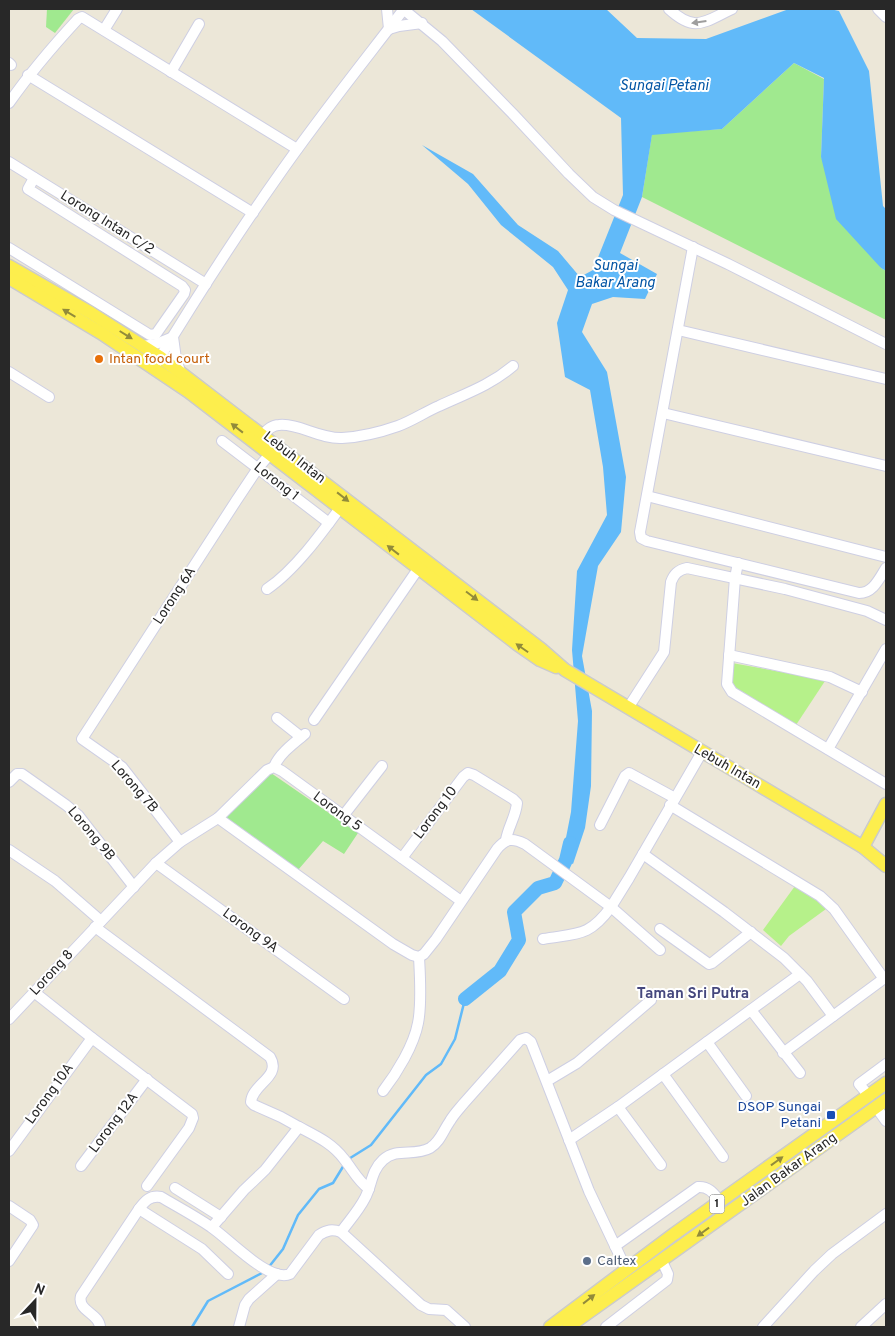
<svg xmlns="http://www.w3.org/2000/svg" width="895" height="1336" viewBox="0 0 895 1336" font-family="Overpass,sans-serif">
<style>
.green{fill:#a0e98f}
.pitch{fill:#b6f18a}
.water{fill:#61baf9}
.lines{fill:none;stroke-linecap:round;stroke-linejoin:round}
.stream{stroke:#61baf9;stroke-width:2.5}
.river{stroke:#61baf9;stroke-width:14}
.minor-casing{stroke:#cecfe3;stroke-width:12}
.major-casing{stroke:#cbcbcb;stroke-width:15}
.minor{stroke:#fff;stroke-width:10}
.major{stroke:#fdee4d;stroke-width:12}
.oneway{fill:#9e9e9e}
.oneway2{fill:#928b3a}
.food-dot{fill:#e8710a;stroke:#fff;stroke-width:2}
.transit-dot{fill:#1a4fb4;stroke:#fff;stroke-width:2}
.service-dot{fill:#5c6f8a;stroke:#fff;stroke-width:2}
.labels{text-anchor:middle;dominant-baseline:central;stroke-width:4;stroke-linejoin:round;paint-order:stroke}
.shield{fill:#fff;stroke:#686868;stroke-width:1}
.shield-label{font-size:12px;font-weight:bold;fill:#282828}
.street-label{font-size:14px;fill:#282828;stroke:#fff}
.food-label{font-size:14px;fill:#c56008;stroke:#fff;text-anchor:start}
.transit-label{font-size:14px;fill:#164399;stroke:#fff;text-anchor:end}
.service-label{font-size:14px;fill:#4e5e75;stroke:#fff;text-anchor:start}
.water-label{font-size:15px;font-style:italic;fill:#0154a4;stroke:#fff}
.neighbourhood-label{font-size:15px;font-weight:bold;fill:#45477d;stroke:#fff}
</style>
<rect width="100%" height="100%" fill="#ece7d8"/>
<!-- green -->
<g class="green">
<path d="M47 9H74L55 33 46 27Z"/>
<path d="M794 63 824 79 821 157 881 268 886 271V320L642 197 652 134 722 129Z"/>
<path d="M271 773 358 833 344 854 323 841 298 870 222 818Z"/>
</g>
<!-- pitch -->
<g class="pitch">
<path d="M732 663 815 678 825 681 796 725 733 687 730 674Z"/>
<path d="M795 886 817 898 826 909 789 936 781 946 763 930Z"/>
</g>
<!-- water -->
<path class="water" d="M471 9H606L637 38 706 39 789 9H830L839 11 869 71 883 206 886 209V271L881 268 836 219 821 157 824 78 794 63 722 129 652 135 642 197 620 253 657 274 645 299 613 297 592 304 582 332 607 372 626 477 621 532 598 566 582 656 592 711 591 786 585 828 573 864 562 858 571 812 578 721 572 650 577 571 607 515 603 467 590 390 565 377 557 323 568 290 553 267 501 225 468 184 422 145 473 174 518 225 558 251 580 277 593 270 623 195 621 118Z"/>
<g class="lines">
<!-- stream -->
<g class="stream">
<path d="M347 1160 371 1145 426 1075 441 1064 455 1039 465 999"/>
<path d="M268 1268 283 1249 298 1215 319 1189 333 1183 344 1165"/>
<path d="M192 1327 208 1301 264 1272"/>
</g>
<!-- river -->
<path class="river" d="M465 999 500 971 519 940 514 912 538 888 555 883 566 860 570 843"/>
<!-- minor casing -->
<g class="minor-casing">
<g id="minor">
<path d="M387 9 389 29"/>
<path d="M403 9 442 41 514 115 569 174 593 197 614 210 728 264 886 344"/>
<path d="M669 9C695 33 704 22 732 9"/>
<path d="M878 9 886 17"/>
<path d="M389 29 399 26 422 23"/>
<path d="M104 30 117 9"/>
<path d="M9 63 11 65"/>
<path d="M171 72 199 24"/>
<path d="M28 75 253 213"/>
<path d="M9 103C30 73 53 46 78 19L82 17 297 149"/>
<path d="M9 162 206 284"/>
<path d="M693 247 640 532 641 538 647 541 859 593C873 593 879 579 886 568"/>
<path d="M9 248 150 335 156 334 184 294 185 290 182 286 28 189 34 178"/>
<path d="M678 330 886 379"/>
<path d="M173 337 176 359 180 371"/>
<path d="M143 346 156 344 173 337"/>
<path d="M154 367C193 303 233 240 276 179 316 121 361 65 404 9"/>
<path d="M9 372 49 397"/>
<path d="M663 413 886 466"/>
<path d="M263 434C267 430 272 425 279 425 298 423 320 439 342 438 361 437 381 432 398 426 412 421 425 412 439 406 467 393 489 386 513 366"/>
<path d="M222 441 329 523"/>
<path d="M647 496 886 557"/>
<path d="M738 563 735 578 727 684 732 692 886 784"/>
<path d="M267 589C294 571 321 534 340 508"/>
<path d="M729 655 830 677 862 692"/>
<path d="M628 708 664 652 671 582C674 574 678 570 687 568L785 589 867 611 886 620"/>
<path d="M277 718 301 737"/>
<path d="M314 720 418 569"/>
<path d="M828 749 886 649"/>
<path d="M274 767C279 754 294 743 305 734"/>
<path d="M9 782 17 774H22L66 805 78 815 134 887"/>
<path d="M670 805 820 896 834 909 884 979"/>
<path d="M343 816 382 766"/>
<path d="M218 818 393 944 412 955 419 957 424 954 436 939 497 849C506 838 513 838 525 844L611 907 629 878 702 752"/>
<path d="M600 825 625 776 629 773 675 798"/>
<path d="M180 842 122 767 82 739 236 501 258 468 270 454"/>
<path d="M9 850 55 881 101 921"/>
<path d="M643 854 724 912 784 958 807 981 833 1016"/>
<path d="M402 858 463 777 468 773 474 775 513 799 517 803C516 816 508 827 506 840"/>
<path d="M156 863 344 999"/>
<path d="M95 927 270 1057C282 1077 252 1084 251 1102L254 1105 281 1117 299 1127 265 1170 244 1190 212 1227"/>
<path d="M660 929 709 964 712 963 751 932"/>
<path d="M543 939C578 933 589 937 611 907L660 950"/>
<path d="M34 992 92 1038 192 1114 193 1118 189 1128 147 1186"/>
<path d="M751 1010 800 1073"/>
<path d="M9 1019 156 863 180 842 218 818 267 770 274 767 282 771 461 901"/>
<path d="M707 1042 746 1096"/>
<path d="M783 1053 886 977"/>
<path d="M663 1074 723 1157"/>
<path d="M547 1081 577 1063 651 1000"/>
<path d="M383 1091C397 1073 414 1045 418 1023 422 1003 420 977 419 957"/>
<path d="M869 1096 859 1084 886 1064"/>
<path d="M618 1107 661 1165"/>
<path d="M876 1107 886 1121"/>
<path d="M299 1127C316 1136 332 1143 344 1159 353 1170 357 1180 369 1189"/>
<path d="M569 1140 618 1107 800 974"/>
<path d="M9 1151 92 1038"/>
<path d="M81 1166 147 1079"/>
<path d="M175 1188 221 1217"/>
<path d="M9 1206 30 1220 33 1225 9 1261"/>
<path d="M139 1209 202 1249 228 1274"/>
<path d="M341 1232C349 1221 359 1210 365 1198 372 1185 371 1171 383 1160 397 1147 414 1157 430 1148 440 1142 443 1131 450 1121 454 1114 459 1109 464 1103L520 1040 526 1038 531 1042 589 1191 626 1269"/>
<path d="M615 1246 698 1187C709 1186 714 1194 720 1201"/>
<path d="M100 1327C99 1313 77 1311 81 1296L139 1209C145 1201 150 1195 161 1197 178 1207 195 1216 211 1227 228 1238 269 1283 290 1274L319 1235C327 1230 332 1229 341 1232L421 1305 429 1309 446 1310 465 1327"/>
<path d="M239 1327 245 1305 249 1299 277 1274"/>
<path d="M606 1327 667 1280 668 1274 662 1261"/>
<path d="M763 1327 814 1271 832 1254 886 1214"/>
<path d="M861 1327 886 1304"/>
</g>
</g>
<!-- major casing -->
<g class="major-casing">
<g id="major">
<path d="M9 266 91 313 160 357 541 649 565 670 863 847 886 866"/>
<path d="M9 278 101 333 189 392 517 644 540 660 556 667"/>
<path d="M863 847 886 804"/>
<path d="M550 1327 674 1234 886 1083"/>
<path d="M568 1327 886 1100"/>
</g>
</g>
<!-- minor -->
<use href="#minor" class="minor"/>
<!-- major -->
<use href="#major" class="major"/>
</g>
<!-- one-way arrows -->
<defs><path id="oneway-solid" d="M-6-.8H1V-3.2L6.5 0L1 3.2V.8H-6Z" transform="scale(1.25)"/></defs>
<use class="oneway" href="#oneway-solid" transform="translate(699 22) rotate(172)"/>
<g class="oneway2">
<use href="#oneway-solid" transform="translate(69 313) rotate(-149)"/>
<use href="#oneway-solid" transform="translate(126 335) rotate(32)"/>
<use href="#oneway-solid" transform="translate(237 428) rotate(-142)"/>
<use href="#oneway-solid" transform="translate(343 497) rotate(38)"/>
<use href="#oneway-solid" transform="translate(393 550) rotate(-142)"/>
<use href="#oneway-solid" transform="translate(472 596) rotate(37)"/>
<use href="#oneway-solid" transform="translate(522 648) rotate(-145)"/>
<use href="#oneway-solid" transform="translate(777 1161) rotate(-36)"/>
<use href="#oneway-solid" transform="translate(703 1232) rotate(144)"/>
<use href="#oneway-solid" transform="translate(589 1299) rotate(-38)"/>
</g>
<!-- markers -->
<circle class="food-dot" cx="99" cy="359" r="5"/>
<rect class="transit-dot" x="826" y="1110" width="10" height="10" rx="2.5"/>
<circle class="service-dot" cx="587" cy="1261" r="5"/>
<g class="labels">
<!-- shield labels -->
<rect class="shield" x="709.5" y="1194.5" width="15" height="19" rx="4"/>
<g class="shield-label">
<text x="717" y="1204">1</text>
</g>
<!-- street labels -->
<g class="street-label">
<text transform="translate(107 223) rotate(32)">Lorong Intan C/2</text>
<text transform="translate(294 458) rotate(38)">Lebuh Intan</text>
<text transform="translate(276 482) rotate(38)">Lorong 1</text>
<text transform="translate(175 596) rotate(-57)">Lorong 6A</text>
<text transform="translate(727 767) rotate(30)">Lebuh Intan</text>
<text transform="translate(134 787) rotate(49)">Lorong 7B</text>
<text transform="translate(337 812) rotate(36)">Lorong 5</text>
<text transform="translate(436 813) rotate(-53)">Lorong 10</text>
<text transform="translate(91 834) rotate(50)">Lorong 9B</text>
<text transform="translate(250 931) rotate(36)">Lorong 9A</text>
<text transform="translate(52 973) rotate(-47)">Lorong 8</text>
<text transform="translate(50 1094) rotate(-54)">Lorong 10A</text>
<text transform="translate(114 1123) rotate(-53)">Lorong 12A</text>
<text transform="translate(789 1170) rotate(-36)">Jalan Bakar Arang</text>
</g>
<!-- food labels -->
<g class="food-label">
<text x="109" y="359">Intan food court</text>
</g>
<!-- transit labels -->
<g class="transit-label">
<text x="821" y="1107">DSOP Sungai<tspan x="821" dy="16">Petani</tspan></text>
</g>
<!-- service labels -->
<g class="service-label">
<text x="597" y="1261">Caltex</text>
</g>
<!-- water labels -->
<g class="water-label">
<text x="664" y="86">Sungai Petani</text>
<text x="615" y="266">Sungai<tspan x="615" dy="17">Bakar Arang</tspan></text>
</g>
<!-- neighbourhood labels -->
<g class="neighbourhood-label">
<text x="693" y="994">Taman Sri Putra</text>
</g>
</g>
<!-- border -->
<rect width="895" height="1336" fill="none" stroke="#282828" stroke-width="20"/>
<!-- north arrow -->
<g transform="translate(35 1301) rotate(22)" stroke="#ffffff" stroke-width="4" paint-order="stroke">
<path d="M0-4L9 19L0 12L-9 19Z" fill="#282828"/>
<text y="-8" font-size="14" font-weight="bold" text-anchor="middle" fill="#282828">N</text>
</g>
</svg>
